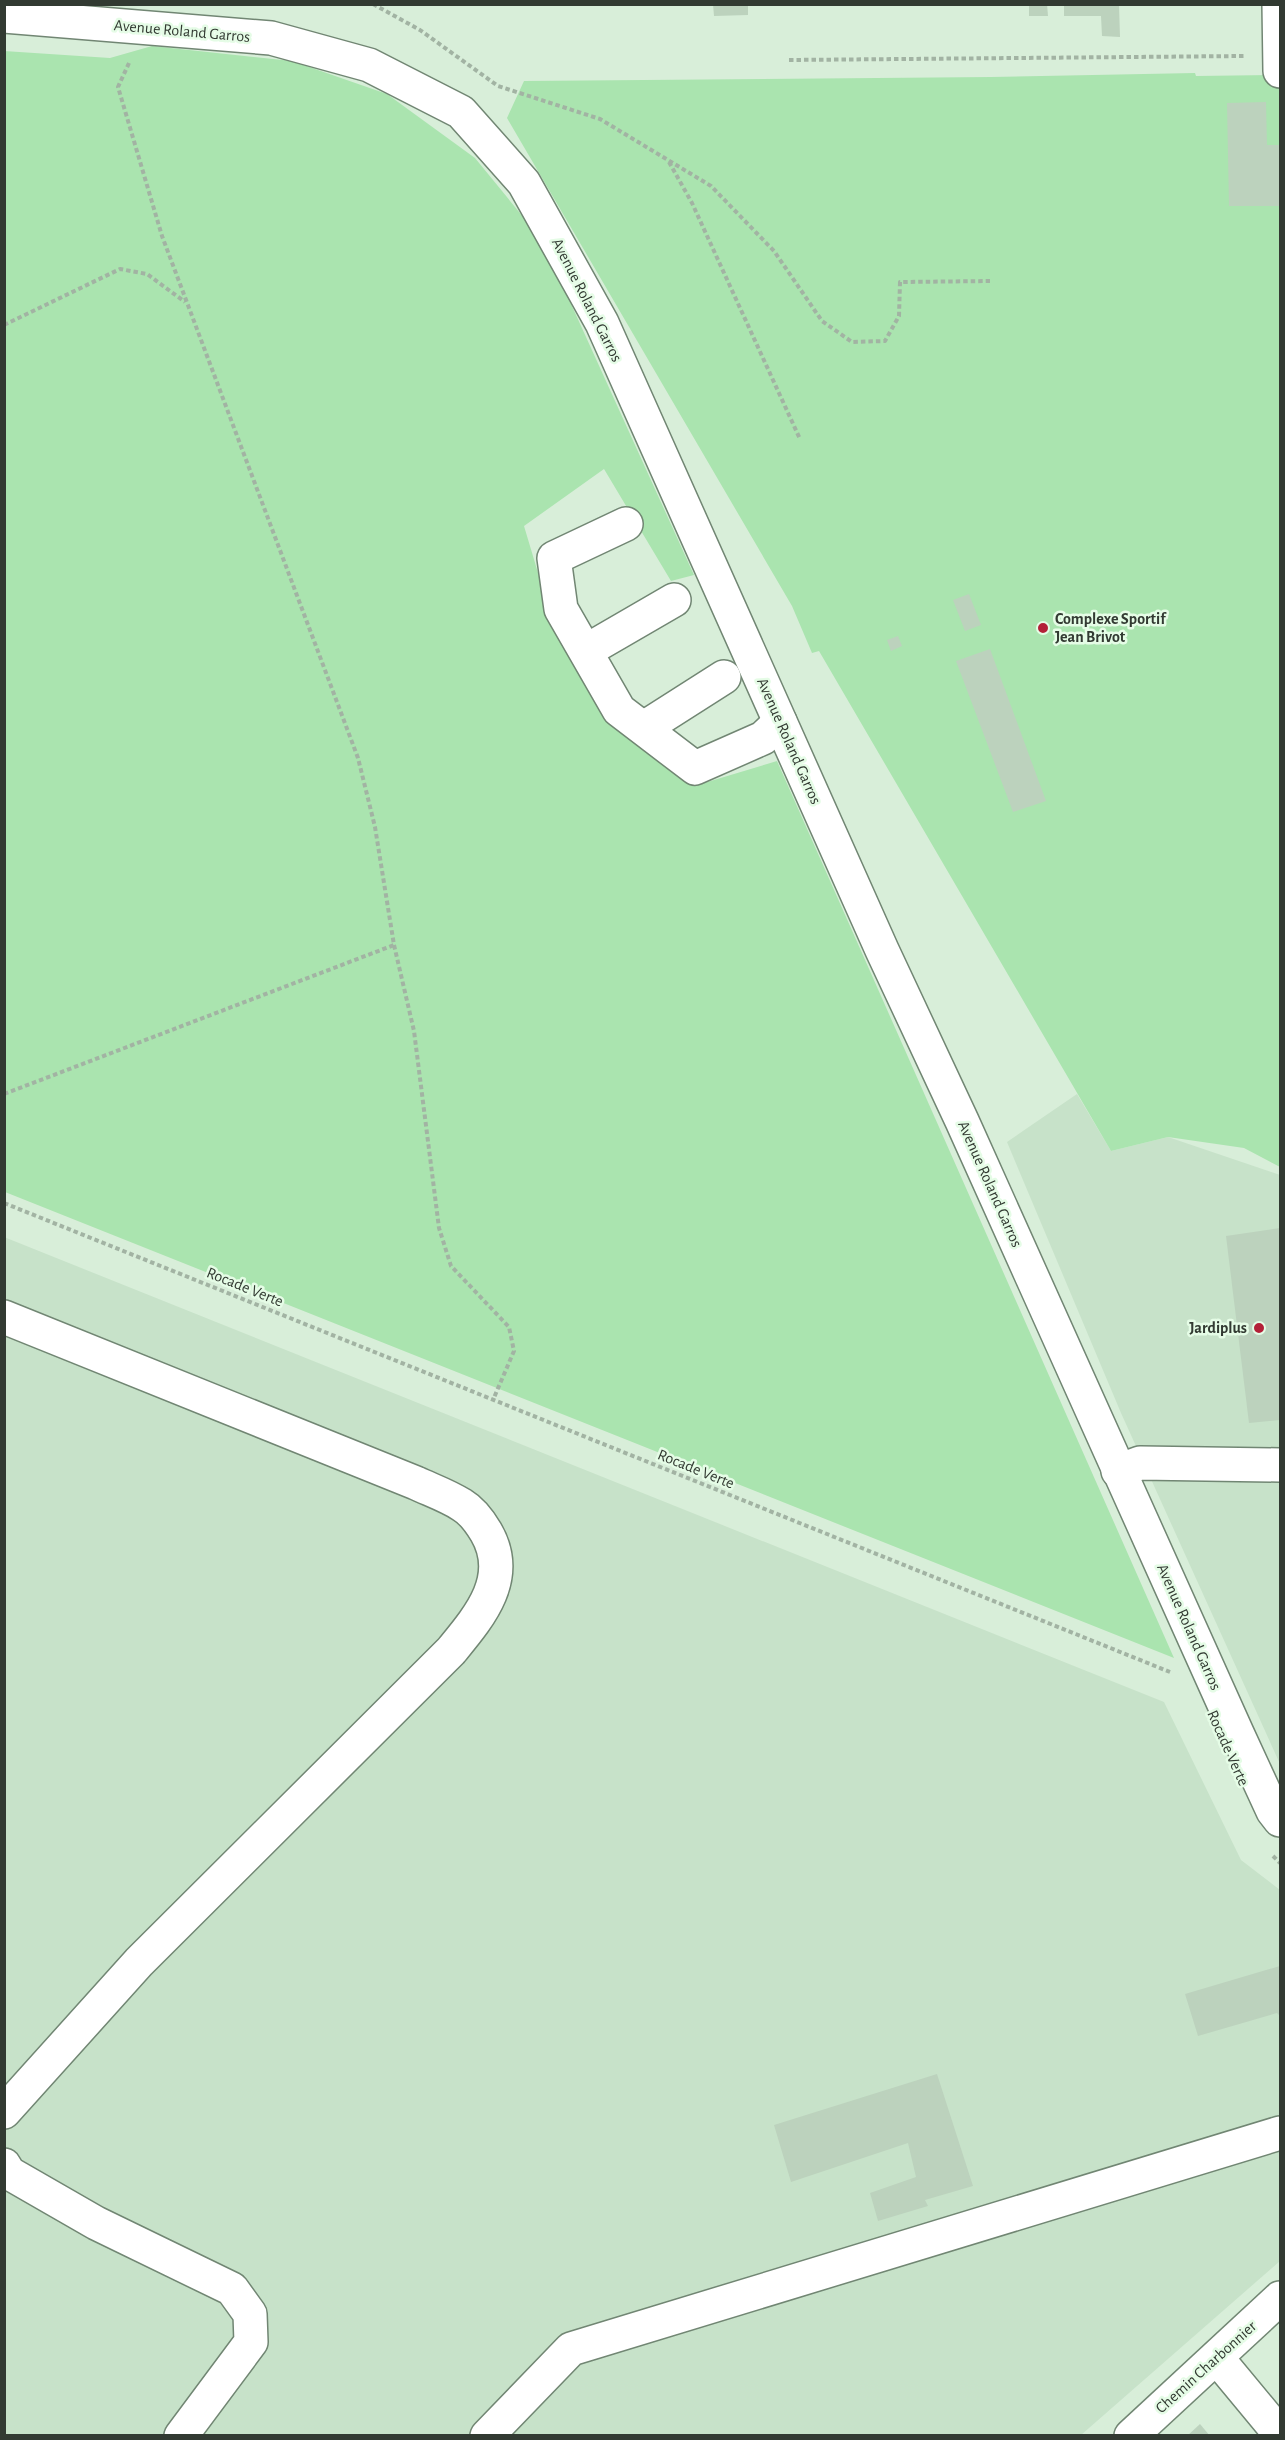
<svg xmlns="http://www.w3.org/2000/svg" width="1285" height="2440" viewBox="0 0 1285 2440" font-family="'Alegreya Sans',sans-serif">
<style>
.built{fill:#c7e2c9}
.green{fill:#aae4af}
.building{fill:#bcd2bd}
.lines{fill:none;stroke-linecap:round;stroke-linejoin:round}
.minor-casing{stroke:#718673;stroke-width:36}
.path{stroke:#a2b3a3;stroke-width:4;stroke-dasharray:4.5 3;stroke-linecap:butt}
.minor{stroke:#fff;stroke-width:33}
.poi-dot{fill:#b32038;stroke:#e5fce6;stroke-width:2}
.labels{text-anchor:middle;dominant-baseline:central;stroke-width:5;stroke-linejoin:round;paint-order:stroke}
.street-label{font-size:16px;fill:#323a32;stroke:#e5fce6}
.poi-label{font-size:16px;font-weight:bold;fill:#323a32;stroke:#e5fce6;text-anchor:start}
</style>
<rect width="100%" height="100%" fill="#d8eed9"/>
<!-- built -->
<g class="built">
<path d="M1077 1094 1111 1151 1168 1137 1280 1175V1764L1121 1413 1007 1142Z"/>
<path d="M4 1237 1164 1702 1241 1860 1280 1890V2261L1081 2435H5Z"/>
</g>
<!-- green -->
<g class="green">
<path d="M152 46 292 61 387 94 475 158 542 240 694 575 671 581 604 469 524 526 553 623 604 710 694 786 777 761 1174 1658 5 1192 4 51 110 58Z"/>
<path d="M1195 73 1196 76 1280 75V1167L1244 1148 1168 1137 1111 1151 819 651 812 653 792 606 507 118 524 81 991 77Z"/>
</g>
<!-- building -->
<g class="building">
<path d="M713 4H748V15L714 16Z"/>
<path d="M1029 4H1047L1048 16H1029Z"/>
<path d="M1064 4H1119L1120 37 1102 36 1101 16H1064Z"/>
<path d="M1266 102 1267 145H1280V206H1229L1227 103Z"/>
<path d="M969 594 981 625 965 631 953 600Z"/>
<path d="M898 636 902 646 891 651 887 640Z"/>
<path d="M990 649 1046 801 1013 812 956 661Z"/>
<path d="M1280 1228V1420L1249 1423 1226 1236Z"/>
<path d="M1280 1966V2016L1277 2013 1198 2036 1185 1994Z"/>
<path d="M937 2074 973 2186 925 2200 928 2206 878 2221 870 2193 916 2177 908 2143 791 2182 774 2125Z"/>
<path d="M1200 2424 1210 2436H1187Z"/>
</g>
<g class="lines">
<!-- minor casing -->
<g class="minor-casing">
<g id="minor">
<path d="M1279 4 1280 71"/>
<path d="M4 16 271 38 369 65 461 112 524 183 602 323 882 950 962 1121 1237 1733 1273 1811 1280 1820"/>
<path d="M626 524 554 558 561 609 619 710 695 768 763 738 780 722"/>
<path d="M586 651 674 600"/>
<path d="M644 728 724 677"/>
<path d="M4 1317 416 1483C431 1490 448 1496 462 1505 472 1511 480 1522 486 1532 513 1578 479 1617 451 1651L139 1962 4 2112"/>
<path d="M1118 1471 1140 1463 1280 1465"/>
<path d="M4 2165 9 2173 96 2223 232 2289 250 2314 251 2342 181 2436"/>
<path d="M1217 2358 1280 2434"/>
<path d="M487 2436 571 2349 1280 2133"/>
<path d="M1131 2436 1280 2298"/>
</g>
</g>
<!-- path -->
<g class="path">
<path d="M373 4 420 30 498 86 600 119 711 186 774 251 822 321 852 342 885 341 899 316 900 282 990 281"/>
<path d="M789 60 1244 56"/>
<path d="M129 63 118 87 162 236 358 758 375 827 394 945 414 1031 439 1228 451 1266 509 1327 514 1351 493 1400"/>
<path d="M669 162 692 203 800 439"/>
<path d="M4 325 120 269 147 274 185 302"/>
<path d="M4 1094 394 945"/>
<path d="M4 1203 1170 1672"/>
<path d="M1273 1856 1280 1863"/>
</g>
<!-- minor -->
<use href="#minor" class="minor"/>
</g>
<!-- markers -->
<g class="poi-dot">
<circle cx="1043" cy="628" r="6"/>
<circle cx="1259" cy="1328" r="6"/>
</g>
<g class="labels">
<!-- street labels -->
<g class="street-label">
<text transform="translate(182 31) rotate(5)">Avenue Roland Garros</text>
<text transform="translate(587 300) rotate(63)">Avenue Roland Garros</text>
<text transform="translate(789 741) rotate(66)">Avenue Roland Garros</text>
<text transform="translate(990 1184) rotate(66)">Avenue Roland Garros</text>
<text transform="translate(245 1287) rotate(22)">Rocade Verte</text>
<text transform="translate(696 1469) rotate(22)">Rocade Verte</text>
<text transform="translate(1189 1627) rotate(66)">Avenue Roland Garros</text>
<text transform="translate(1228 1748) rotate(66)">Rocade Verte</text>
<text transform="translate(1206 2367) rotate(-42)">Chemin Charbonnier</text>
</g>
<!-- poi labels -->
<g class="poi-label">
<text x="1055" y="619">Complexe Sportif<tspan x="1055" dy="18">Jean Brivot</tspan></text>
<text x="1247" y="1328" text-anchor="end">Jardiplus</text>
</g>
</g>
<!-- border -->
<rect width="1285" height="2440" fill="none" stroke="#323a32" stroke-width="12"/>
</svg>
